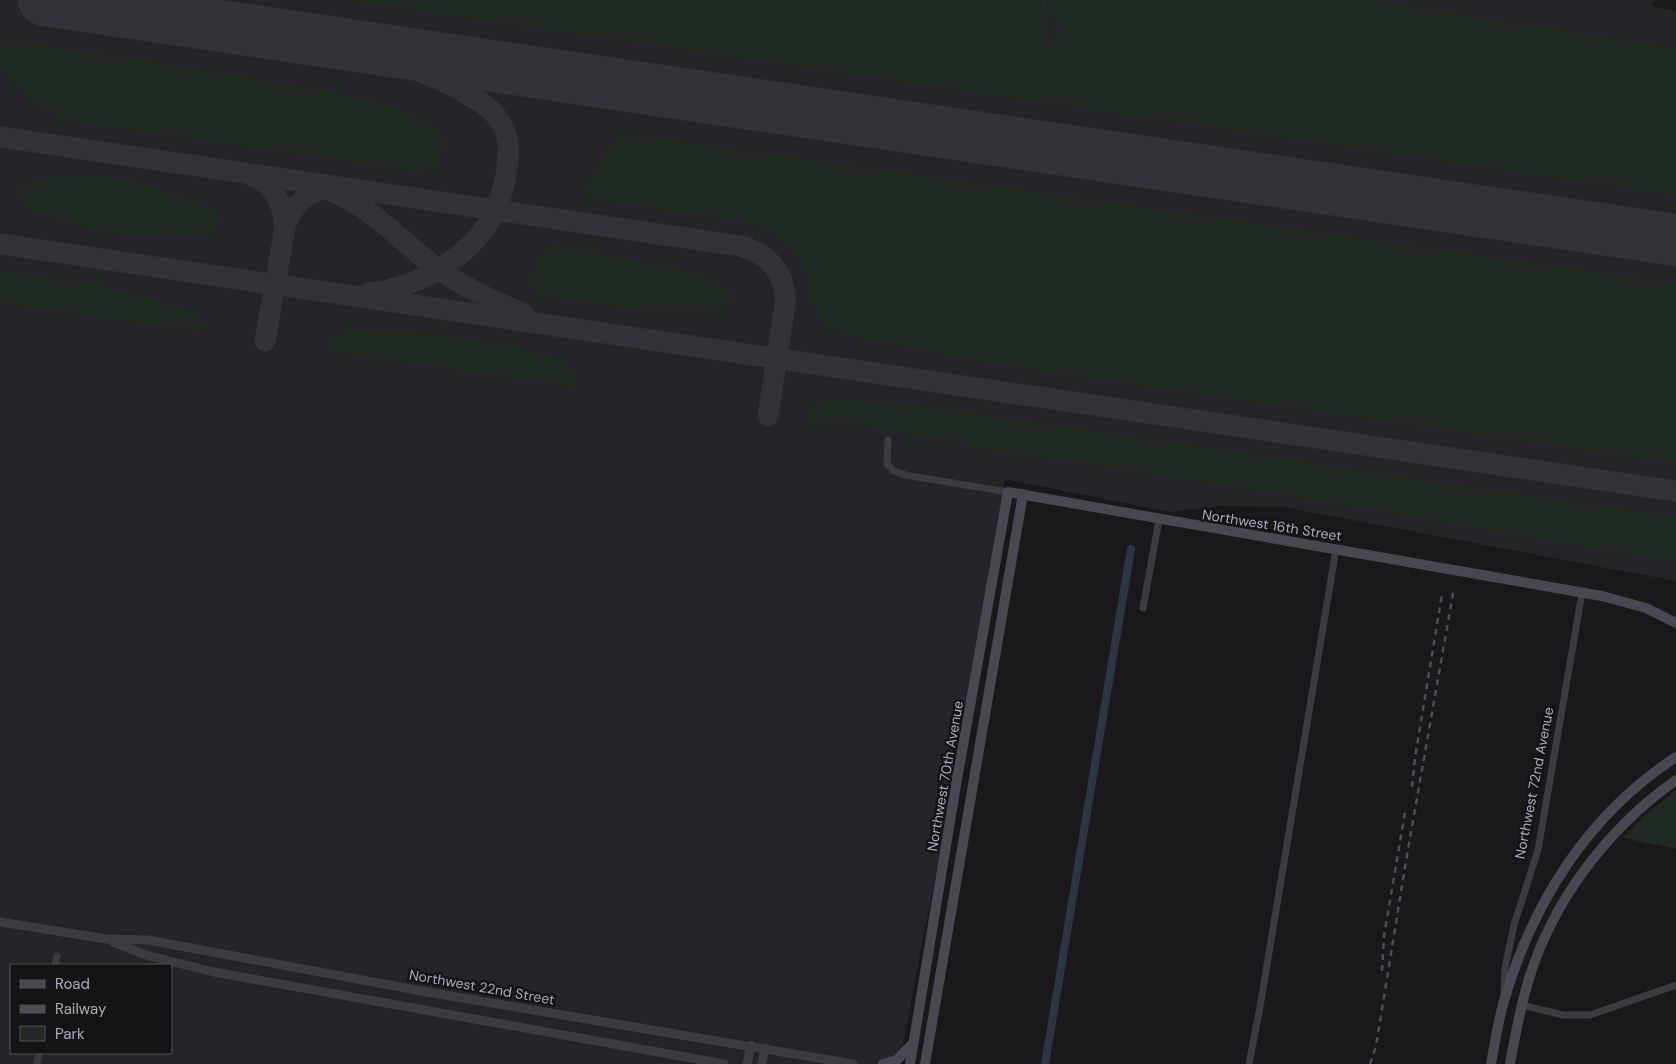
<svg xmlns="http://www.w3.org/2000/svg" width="1676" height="1064" viewBox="0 0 1676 1064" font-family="'DM Sans',sans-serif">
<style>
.built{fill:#252428;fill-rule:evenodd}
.green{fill:#202a22}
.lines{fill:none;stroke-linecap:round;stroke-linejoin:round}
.canal{stroke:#2d3640;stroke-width:8}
.taxiway{stroke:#323338;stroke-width:21}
.runway{stroke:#323338;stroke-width:52}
.minor{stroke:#3b3b42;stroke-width:7}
.tertiary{stroke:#3b3b42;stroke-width:9}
.secondary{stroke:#474850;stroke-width:10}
.rail{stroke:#4c4d55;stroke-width:2.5;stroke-dasharray:6 5;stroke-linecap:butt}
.labels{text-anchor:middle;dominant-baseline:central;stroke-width:5;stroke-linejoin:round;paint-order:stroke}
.street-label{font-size:14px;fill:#aaadbc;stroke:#141316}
</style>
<rect width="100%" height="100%" fill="#19191b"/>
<!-- built -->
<path class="built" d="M0 0H1654L1652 6 1676 11V581L1283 507 1218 506 1170 512 1005 479 989 596 899 1064H0ZM11 965H171V1053H11Z"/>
<!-- green -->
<g class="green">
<path d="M343 0H1047L1043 35 1045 36V40L1053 41 1055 38H1066L1067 30 1055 27 1056 18H1053L1051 12H1055L1056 6 1052 5 1050 11 1051 0H1373L1676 48V196Z"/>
<path d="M0 40H12C92 52 172 64 252 78 294 86 337 91 378 103 397 108 442 122 449 143 443 159 435 170 417 172L82 123 67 119 39 106 15 86 0 67Z"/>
<path d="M632 134 1676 283V464L997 365 846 335C802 316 818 293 799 260 787 239 766 229 743 222L587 199 585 198 584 189 616 138Z"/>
<path d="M112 177 135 182 211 206 220 221 215 232 204 238 108 234 30 210 20 202 17 192 25 182 47 178Z"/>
<path d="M550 243 701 273 738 296 739 300 735 303C722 307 707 313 694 314 679 315 663 311 648 310 625 307 534 303 525 281Z"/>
<path d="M0 270 96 284 195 312C204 319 206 323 205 333L0 303Z"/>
<path d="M347 331 454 335 558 358C572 366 579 371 578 388L325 351 331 340Z"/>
<path d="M847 399 914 404 1676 517V562L1283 495 1092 465 970 448V444C932 439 895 431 858 425 841 423 825 426 808 423 814 397 824 400 847 399Z"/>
<path d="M1676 790V849L1623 838 1645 815Z"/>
</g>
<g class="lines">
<!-- canal -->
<path class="canal" d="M1045 1064 1131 549"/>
<!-- taxiway -->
<g class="taxiway">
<path d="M230 27C309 43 396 52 467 94 479 101 491 108 499 120 511 137 509 155 506 175 503 192 499 206 490 221 464 261 417 287 370 293"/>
<path d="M0 137 740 246C769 253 787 275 785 305L768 416"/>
<path d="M251 175C275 185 286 207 284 233L265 341"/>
<path d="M333 192C375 209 402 243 438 269 464 287 494 302 523 313"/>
<path d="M284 231C290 207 307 190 332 187"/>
<path d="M0 244 1676 491"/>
</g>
<!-- runway -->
<path class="runway" d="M44 0 1676 240"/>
<!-- minor -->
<g class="minor">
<path d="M888 440 887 464 894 471 905 475 1008 492"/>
<path d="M1143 608 1159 520"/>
<path d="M55 965 57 956"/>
<path d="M1504 993 1505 968 1514 925 1538 850 1582 593"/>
<path d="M1521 1005 1563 1015H1590L1676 985"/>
<path d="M37 1064 39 1053"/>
<path d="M1249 1064 1260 1007 1336 549"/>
</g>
<!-- tertiary -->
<g class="tertiary">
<path d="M0 922 106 939 148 940 427 992 853 1064"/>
<path d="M113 942 146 955 214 972 724 1064"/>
<path d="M747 1064 751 1045"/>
<path d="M762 1064 765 1048"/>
</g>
<!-- secondary -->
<g class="secondary">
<path d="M883 1064 897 1060 914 1042"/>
<path d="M910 1064 956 785 1008 492 1602 596 1646 608 1676 623"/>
<path d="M925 1064 1023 494"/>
<path d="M1491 1064C1495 1043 1498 1021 1504 1001 1533 901 1589 814 1676 757"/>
<path d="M1510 1064C1515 1036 1520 1009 1528 982 1552 901 1608 828 1676 780"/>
</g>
<!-- rail -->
<g class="rail">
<path d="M1412 787 1415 758 1442 594"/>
<path d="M1382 971 1384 936 1405 812"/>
<path d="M1370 1064 1376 1046 1407 855 1454 588"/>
</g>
</g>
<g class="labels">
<!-- street labels -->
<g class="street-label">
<text transform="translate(1272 525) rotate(9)">Northwest 16th Street</text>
<text transform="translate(945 776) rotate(-80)">Northwest 70th Avenue</text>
<text transform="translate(1534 783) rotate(-79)">Northwest 72nd Avenue</text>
<text transform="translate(482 987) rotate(10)">Northwest 22nd Street</text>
</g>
</g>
<!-- legend -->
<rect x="10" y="964" width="162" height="90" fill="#141316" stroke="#505158"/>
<rect x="20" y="980" width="25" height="8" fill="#474850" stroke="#505158"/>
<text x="55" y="989" font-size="15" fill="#aaadbc">Road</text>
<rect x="20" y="1005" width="25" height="8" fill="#4c4d55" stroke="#505158"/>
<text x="55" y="1014" font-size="15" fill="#aaadbc">Railway</text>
<rect x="20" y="1026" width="25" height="15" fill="#202a22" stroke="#505158"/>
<text x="55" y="1039" font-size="15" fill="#aaadbc">Park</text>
</svg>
